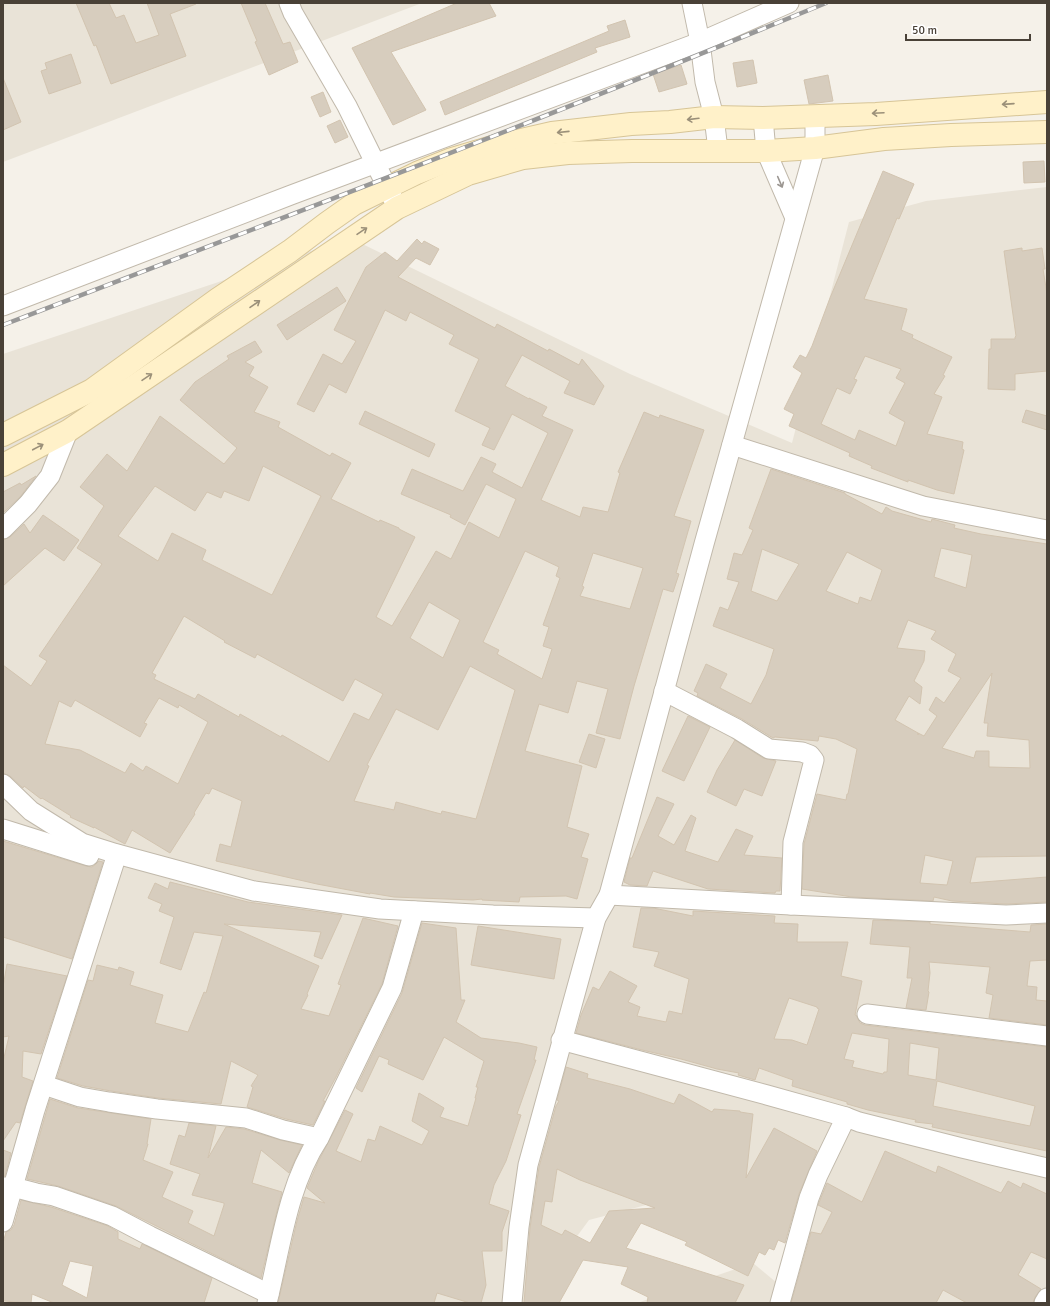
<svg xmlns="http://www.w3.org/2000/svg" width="1050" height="1306" viewBox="0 0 1050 1306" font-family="Signika,sans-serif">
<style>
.residential{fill:#e9e3d7}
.building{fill:#d7cdbe;stroke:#d2c4b0;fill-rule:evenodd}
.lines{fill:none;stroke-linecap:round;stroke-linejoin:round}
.street-casing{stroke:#c1b9ab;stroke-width:21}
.secondary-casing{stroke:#d7c597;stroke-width:24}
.street{stroke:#fff;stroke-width:19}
.secondary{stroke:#fff1c9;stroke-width:22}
.rail-casing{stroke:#989898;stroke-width:4.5}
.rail{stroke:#fff;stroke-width:3;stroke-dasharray:9;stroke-linecap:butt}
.oneway{stroke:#9b9079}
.oneway2{stroke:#9b9691}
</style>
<rect width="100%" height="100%" fill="#f5f1e9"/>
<!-- residential -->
<g class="residential">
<path d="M3 3H422L3 162Z"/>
<path d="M1047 187V1303H878L749 1178 589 1220 528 1303H168L3 1179V354L350 238 630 374 792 443 849 222 926 201Z"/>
<path d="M753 1263 801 1303H637Z"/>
</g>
<!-- building -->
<g class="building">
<path d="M76 3H109L116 18 124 15 136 43 159 35 147 3H196V4L170 14 186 56 111 84 96 45 94 46Z"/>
<path d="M241 3H265L283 44 290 42 298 62 269 75 255 42 257 41Z"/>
<path d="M457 3H489L496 16 391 52 426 110 393 125 352 48Z"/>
<path d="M625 20 630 37 595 48 597 52 445 115 440 102 609 31 607 26Z"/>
<path d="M71 54 81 83 49 94 41 71 47 69 45 63Z"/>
<path d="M753 60 757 83 737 87 733 63Z"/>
<path d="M681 65 687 84 659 92 653 74Z"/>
<path d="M828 75 833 101 809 104 804 80Z"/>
<path d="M3 78 21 122 3 130Z"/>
<path d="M323 92 331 112 320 117 311 97Z"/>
<path d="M340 120 348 137 335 143 327 126Z"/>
<path d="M1044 161 1045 182 1024 183 1023 162Z"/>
<path d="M883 171 914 184 899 219 897 218 864 299 907 309 901 330 913 335 912 338 952 357 943 375 945 376 934 394 942 397 927 434 963 442 962 449 964 450 954 494 937 490 908 480V482L871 468 872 466 849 456 850 453 789 426 794 414 784 409 802 373 793 367 800 355 806 358 812 346 830 298ZM865 356 901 369 896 378 905 383 889 413 905 422 896 446 859 430 855 440 821 424 837 388 850 394 857 380 854 379Z"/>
<path d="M417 239 422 244 424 241 439 249 430 265 416 258 398 277 495 328 497 324 548 351 549 349 579 365 582 359 604 386 594 405 564 393 570 381 522 355 505 386 529 399V398L547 407 542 416 573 430 541 500 580 517 583 507 608 512 620 473 618 472 644 412 659 418 660 415 704 430 674 516 691 521 676 573 679 574 673 592 663 589 634 686 620 739 596 733 608 689 577 681 568 713 539 704 525 751 582 766 567 827 589 834 581 857 588 859 577 899 566 896 520 897 519 902 482 900V899L473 900 394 897 370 893V894L317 884 216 861 220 844 231 847 242 801 212 788 209 794 206 793 194 813 195 814 170 853 132 830 125 844 94 827V828L70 817 71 816 42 798 41 799 24 786 23 788 10 776 3 773V665L31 686 47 661 39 656 102 564 77 548 104 506 80 487 107 454 127 471 160 416 224 464 237 448 180 400 195 382 229 359 227 356 255 341 262 352 245 362 254 367 249 376 268 387 254 412 280 422 278 427 330 456 332 453 351 463 331 499 379 522 380 520 399 528V529L415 537 376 617 392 626 436 551 451 559 469 522 499 538 516 499 486 484 465 525 450 517 451 515 401 494 412 469 463 491 481 457 496 464 492 472 522 488 548 433 512 414 494 450 482 445 490 428 455 411 479 359 449 344 454 335 410 312 406 321 385 310 346 393 329 384 314 412 297 404 323 354 342 364 356 341 334 330 366 267 385 252 397 261ZM263 466 321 496 272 595 202 560 206 550 172 533 158 561 118 536 155 486 195 511 207 492 221 498 224 491 249 501ZM525 551 559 567 556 576 560 578 543 625 549 627 543 646 552 649 542 679 497 654 499 650 483 642ZM593 553 643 568 630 609 580 596 584 587 582 586ZM429 602 460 620 443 658 410 638ZM184 616 225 641 224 642 255 658 257 654 343 701 355 679 383 694 369 720 354 713 329 762 282 735 281 737 240 714 239 717 198 694 195 699 154 679 156 675 152 673ZM470 666 515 690 476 819 442 811 441 814 396 802 394 810 354 801 369 766 367 765 396 709 438 730ZM159 698 178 708 179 705 208 722 178 784 146 766 143 771 131 763 125 773 80 750 45 744 59 701 71 707 75 700 140 737 147 724 144 723Z"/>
<path d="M1022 248V251L1042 248 1045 269H1043L1047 294V371L1015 374V390L988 389 989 349H991V339H1015V337L1016 336 1004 251Z"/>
<path d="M337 287 346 301 287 340 277 325Z"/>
<path d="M1026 410 1047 416V430L1022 422Z"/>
<path d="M365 411 435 444 429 457 359 424Z"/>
<path d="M771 469 845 493V494L882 514 886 507 892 511 931 522 932 519 955 525 954 528 981 534 1047 544V856L976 857 970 883 1047 877V902L1006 904 952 901 934 897 933 901 852 897 802 889 804 844 817 794 846 800 847 794H848L857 749 836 739 819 736 818 741 775 737 773 738 742 719 697 696 698 693 694 691 706 664 727 674 720 688 751 704 766 675 774 649 713 626 720 607 728 610 739 582 727 579 734 553 742 555 753 530 749 528ZM941 548 972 555 966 588 934 577ZM762 549 799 564 777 601 751 591ZM847 552 882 570 871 601 860 597 858 604 826 591ZM908 620 936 631 931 639 956 654 948 671 961 678 944 703 936 697 929 710 937 716 924 736 918 733V735V733L895 720 909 696 920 704 922 687 914 681 924 661 925 651 897 648ZM992 673 984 723H988L987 736 1029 740 1030 768 989 767V751H976L974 758 942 748ZM925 855 953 861 947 885 920 883Z"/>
<path d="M36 476 20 497 3 513V492L20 483 21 485Z"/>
<path d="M43 515 79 540 64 561 45 548 3 586V540L10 537 24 524 30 533Z"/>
<path d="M688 716 710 727 684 781 662 771Z"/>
<path d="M589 734 605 739 596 768 579 762Z"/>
<path d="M735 740 763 758 776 761 762 796 744 789 736 806 707 792 717 770Z"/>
<path d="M657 797 674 804 658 836 674 845 691 815 696 818 685 851 718 862 736 829 753 836 744 855 782 858 780 891H776L775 893 708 889 653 871 647 886 630 885 624 882 630 858H632Z"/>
<path d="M3 841 86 866 92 867 96 864 99 861 103 862 72 959 3 937Z"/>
<path d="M170 882 248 902 342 915 322 959 314 956 321 932 224 924 319 966 307 994 308 995 301 1009 329 1016 341 985 338 984 363 918 398 926 382 984 336 1077 323 1101H325L313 1125 286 1119 247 1107 253 1087 251 1086 258 1075 231 1061 221 1104 158 1098 111 1091 83 1086 57 1078 88 980 93 981 97 965 118 970 119 967 134 972 130 985 163 995 155 1023 188 1032 204 992 206 993 223 936 194 932 181 970 160 963 174 917 159 911 162 904 148 898 155 883 168 889Z"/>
<path d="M641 908H653L693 916V911L775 916 774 923 798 924 797 942H848L841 976 862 981 855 1015H856L860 1023 865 1025 1047 1047V1151L932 1127 933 1124 915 1122 916 1120 868 1110 847 1104V1102L792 1086 793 1080 759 1068 755 1080 738 1075 739 1073 717 1069 681 1059 642 1050 576 1033 581 1015 593 987 599 990 610 971 637 986 628 1002 640 1007 637 1016 666 1022 669 1011 682 1014 689 979 654 966 659 952 633 947ZM789 998 817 1007V1008L819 1009 807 1045 792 1040 774 1039ZM852 1033 889 1039 887 1072H884L883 1074 852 1067 854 1061 844 1059ZM910 1043 939 1048 936 1080 908 1075ZM937 1081 1035 1106 1030 1126 933 1106Z"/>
<path d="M873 920 930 922V924L1030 932 1031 925 1047 924V960L1030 961 1027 986 1037 987 1036 1000 1047 1001V1025L989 1018 993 995 986 993 990 967 929 962 930 973 928 991 929 992 926 1010 906 1008 912 978H907L910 947 870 944Z"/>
<path d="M422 923 456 928 461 1000H465L456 1022 481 1038 519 1043 537 1047 534 1060H536L517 1114 521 1115 506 1161 494 1185 489 1204 509 1211 502 1232V1251H482L486 1285 481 1303H470L437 1293 434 1303H278L297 1221 304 1197 325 1203 307 1188 318 1162 345 1110 353 1114 336 1151 361 1162 368 1139 375 1141 380 1126 422 1145 429 1131 412 1121 419 1093 444 1108 440 1117 468 1126 476 1098H475L478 1087H476L484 1061 444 1037 423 1080 388 1064 389 1060 379 1056 362 1092 356 1088 402 993Z"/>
<path d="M478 926 561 939 554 979 471 965Z"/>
<path d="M7 964 67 976 41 1054 23 1051 22 1077 33 1081 20 1123 16 1122 3 1141V1062L9 1036 3 1037V987Z"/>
<path d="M566 1067 588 1074 587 1078 630 1089 674 1104 679 1094 712 1112 714 1109 740 1111V1112L753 1114 746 1178 774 1128 817 1151 799 1194 785 1243 778 1240 774 1250 769 1248 765 1255 759 1252 748 1276 685 1245 687 1242 641 1223 626 1248 744 1285 735 1303H647L648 1297 621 1284 628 1267 583 1260 559 1303H524L530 1228 539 1167 556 1106 559 1101 557 1100ZM557 1169 580 1180 655 1208 609 1211 590 1243 565 1230 562 1235 541 1225 545 1201 552 1202Z"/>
<path d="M50 1099 78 1108 151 1119 147 1144H148L143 1160 173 1172 162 1197 193 1211 188 1223 214 1236 224 1205V1203L192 1195 200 1174 170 1164 179 1135 185 1137 189 1123 216 1126 208 1158 226 1127 244 1129 280 1140 302 1145 289 1173 261 1150 252 1183 282 1192 276 1215 261 1278 116 1206 58 1186 27 1179Z"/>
<path d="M3 1150 11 1153 5 1176H3Z"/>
<path d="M885 1151 936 1173 938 1166 1001 1193 1008 1181 1021 1188 1023 1183 1047 1194V1259L1031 1252 1018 1275 1041 1289 1035 1297 1033 1303H967L943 1290 936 1303H791L811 1232 821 1234 832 1212 818 1205 827 1183 862 1202Z"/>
<path d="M21 1200 51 1207 108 1226 118 1232V1239L140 1249 142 1244 212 1278 204 1303H54L32 1294 31 1303 3 1301V1243L6 1232 11 1230 14 1225ZM70 1261 93 1266 87 1298 62 1285Z"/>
</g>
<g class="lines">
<!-- street casing -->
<g class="street-casing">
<g id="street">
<path d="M289 3 293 13 347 106 394 201"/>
<path d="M692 3 700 42 705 82 714 117 718 150"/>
<path d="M763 118 766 151 795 218"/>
<path d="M3 306 291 195 700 42 789 3"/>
<path d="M732 445 923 506 1047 530"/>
<path d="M3 529 28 504 50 476 68 431"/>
<path d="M664 691 737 729 769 749 802 752 810 755 814 760 793 842 791 905"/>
<path d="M3 784 31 811 82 843 117 854 254 891 380 909 493 915 596 918"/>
<path d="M3 829 89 856"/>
<path d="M609 895 791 905 1006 915 1047 913"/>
<path d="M867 1014 1047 1036"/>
<path d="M561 1040 767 1095 846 1117"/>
<path d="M44 1085 80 1097 109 1102 157 1109 246 1118 283 1130 319 1138"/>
<path d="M3 1187H13L36 1193 54 1196 112 1216 150 1236 269 1294"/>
<path d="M3 1222 35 1110 117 854"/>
<path d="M267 1303C281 1247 287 1187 319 1138L392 988 414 911"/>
<path d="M512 1303 519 1227 528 1165 596 918 609 895 704 544 815 148V116"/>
<path d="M780 1303 809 1198 818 1175 846 1117 859 1122 962 1148 1047 1168"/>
<path d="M1044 1303 1047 1298"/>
</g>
</g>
<!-- secondary casing -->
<g class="secondary-casing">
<g id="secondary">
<path d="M3 435 92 390 218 299 290 251 327 223 354 204 417 173 452 159 499 145 552 133 631 124 670 122 714 117 763 118 876 114 1047 102"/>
<path d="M3 465 68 431 397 208 468 174 523 158 568 153 632 151H766L815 148 884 139 951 135 1047 132"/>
</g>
</g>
<!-- street -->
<use href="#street" class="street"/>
<!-- secondary -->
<use href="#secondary" class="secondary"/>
<!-- rail casing -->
<g class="rail-casing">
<path id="rail" d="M3 325C278 220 553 115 826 3"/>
</g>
<!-- rail -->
<use href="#rail" class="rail"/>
</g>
<!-- one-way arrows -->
<defs><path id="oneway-shaft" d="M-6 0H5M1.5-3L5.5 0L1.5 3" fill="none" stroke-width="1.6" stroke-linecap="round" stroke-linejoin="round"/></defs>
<g class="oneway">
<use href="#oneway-shaft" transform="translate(1008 104) rotate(176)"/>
<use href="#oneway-shaft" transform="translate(878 113) rotate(177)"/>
<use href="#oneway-shaft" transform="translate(693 119) rotate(173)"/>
<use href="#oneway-shaft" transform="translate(563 132) rotate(174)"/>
<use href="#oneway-shaft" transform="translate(362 231) rotate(-34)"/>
<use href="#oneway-shaft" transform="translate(255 304) rotate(-35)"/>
<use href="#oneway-shaft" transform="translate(147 377) rotate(-34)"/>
<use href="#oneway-shaft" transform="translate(38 447) rotate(-28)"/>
</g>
<use class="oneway2" href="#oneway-shaft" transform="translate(780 182) rotate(67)"/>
<!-- border -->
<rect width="1050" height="1306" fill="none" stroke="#494137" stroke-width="8"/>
<!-- scale -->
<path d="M906 34v6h124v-6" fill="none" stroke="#494137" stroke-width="2"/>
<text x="912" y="34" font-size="12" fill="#494137" stroke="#ffffff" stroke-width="3" paint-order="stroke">50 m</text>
</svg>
